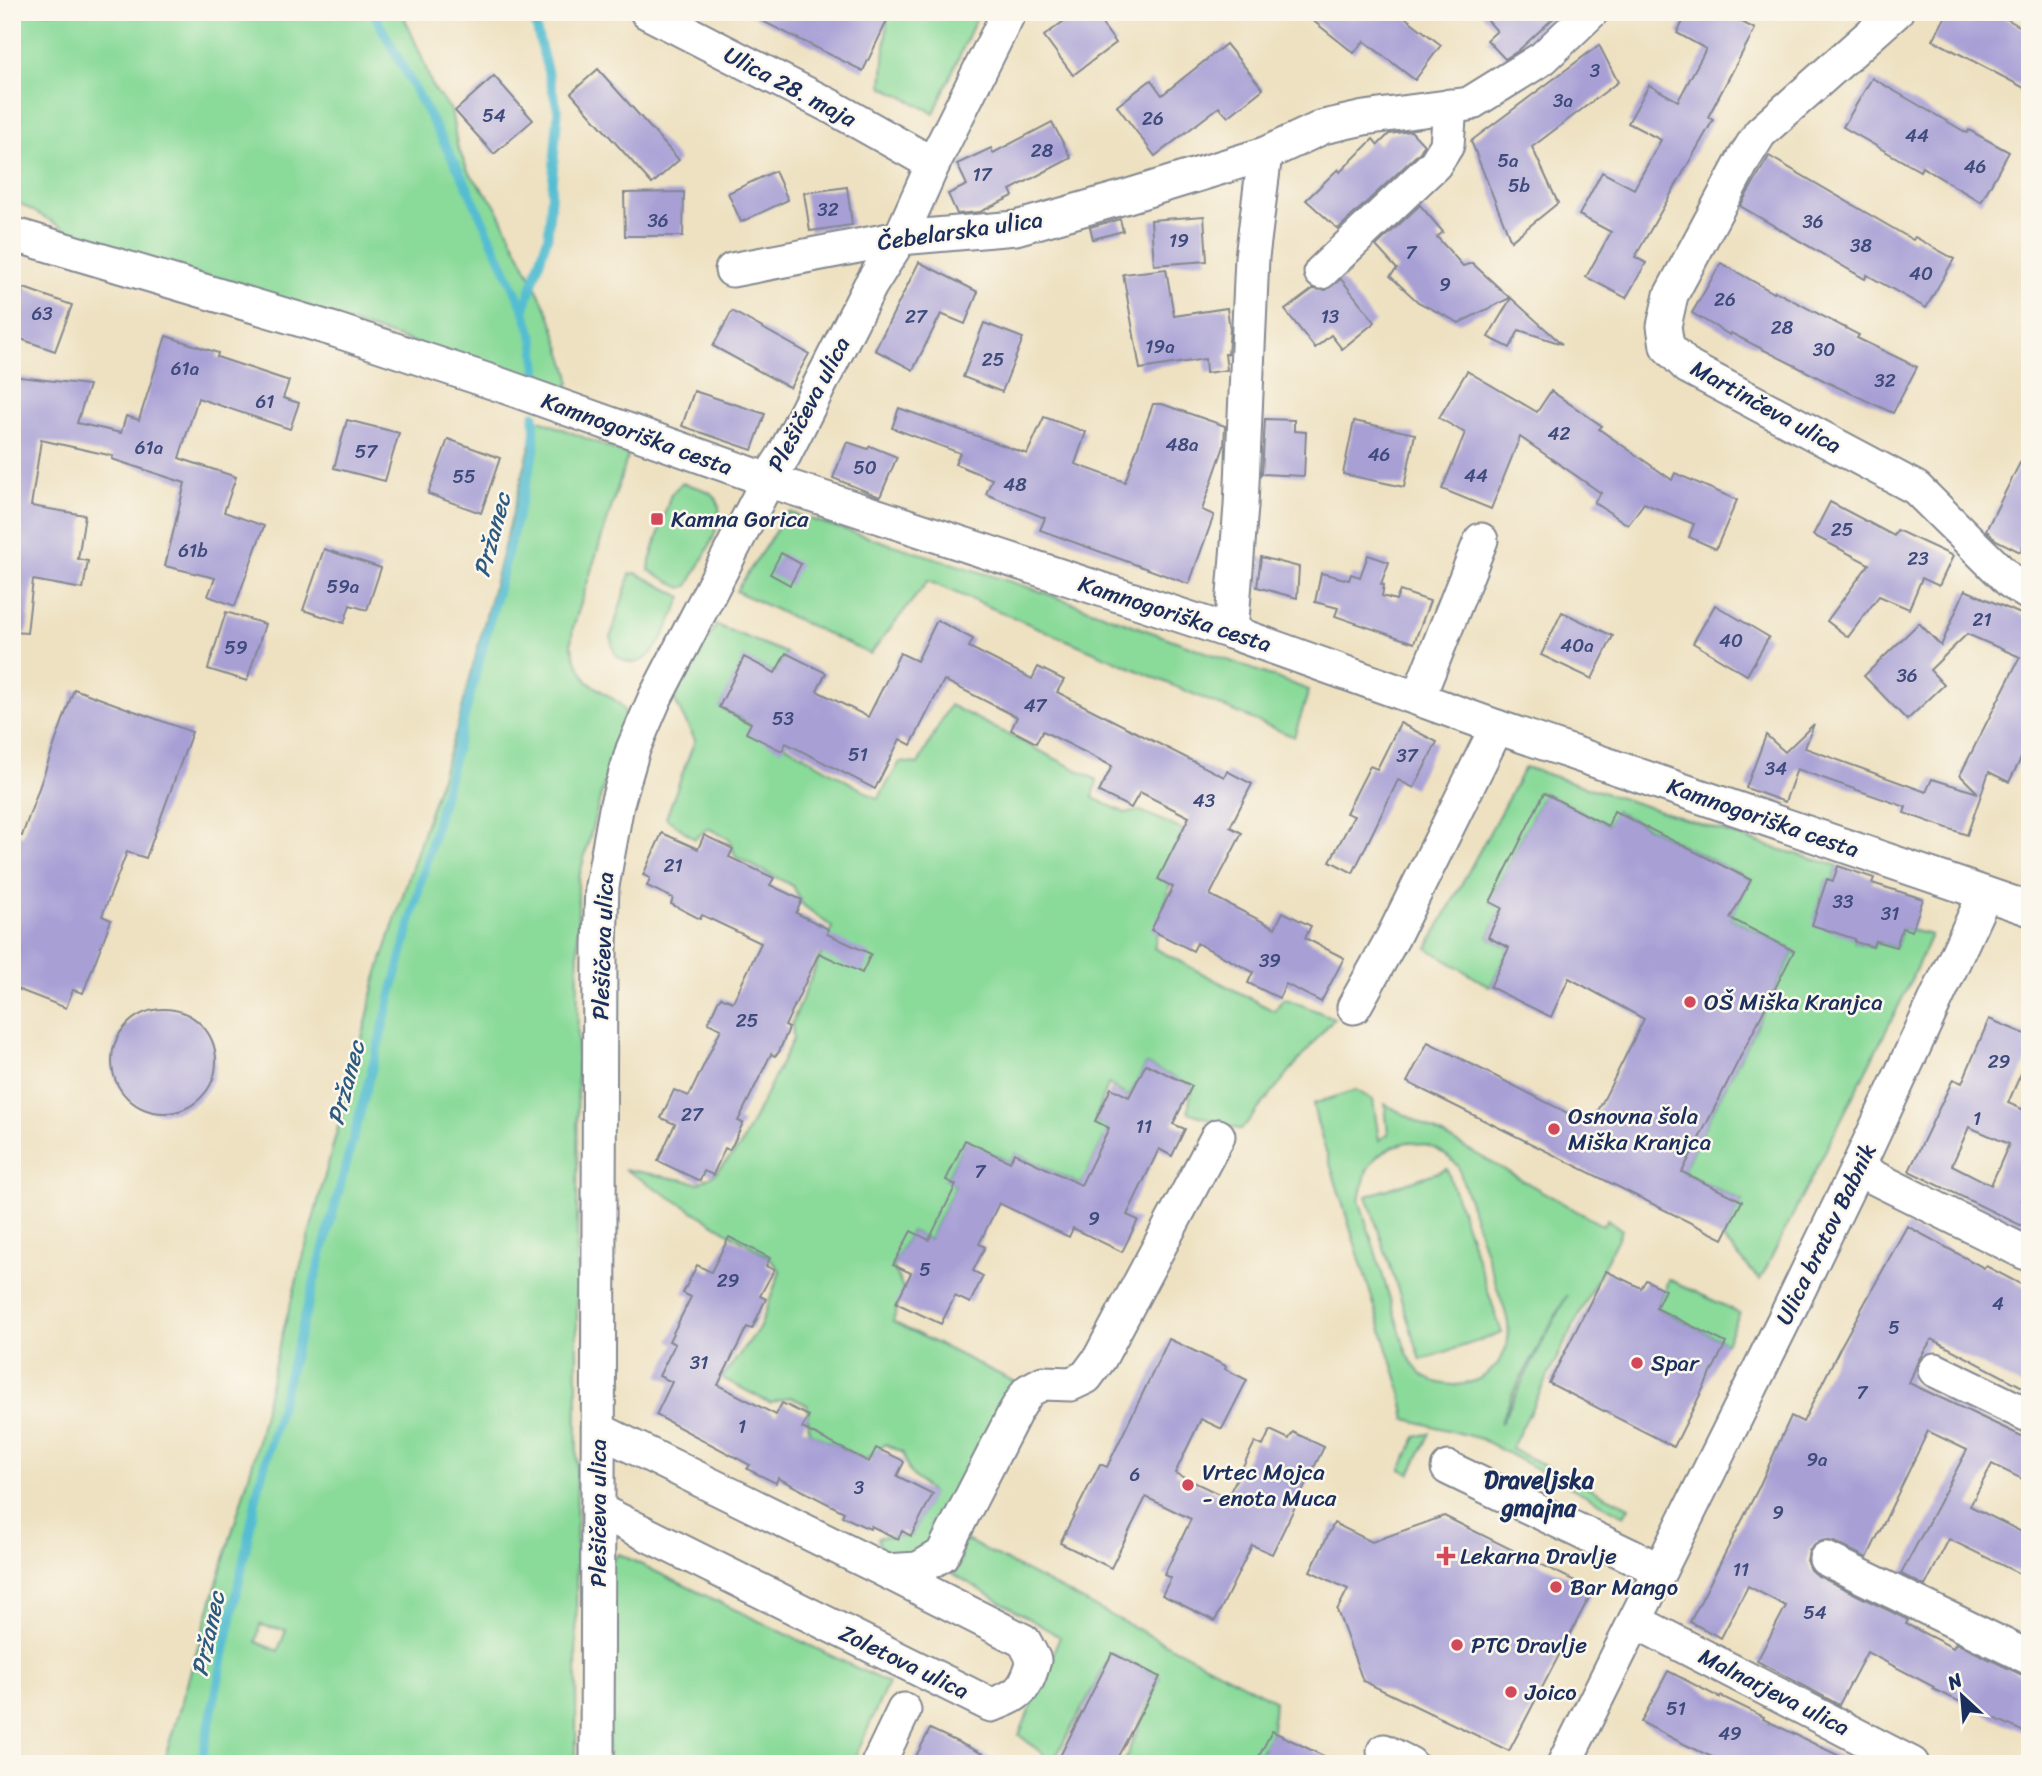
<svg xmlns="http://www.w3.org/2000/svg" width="2042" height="1776" viewBox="0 0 2042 1776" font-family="Sriracha,sans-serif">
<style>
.green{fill:#8ada9a;stroke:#52847c;stroke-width:2;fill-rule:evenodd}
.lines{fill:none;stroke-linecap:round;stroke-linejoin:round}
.stream{stroke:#54bdd1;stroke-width:9}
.building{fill:#a8a0d5;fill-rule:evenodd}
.street-casing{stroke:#848890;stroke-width:37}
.street{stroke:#fff;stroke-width:33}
.poi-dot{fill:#d1495b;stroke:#fbf7ec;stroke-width:2.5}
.labels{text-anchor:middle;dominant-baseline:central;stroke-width:5;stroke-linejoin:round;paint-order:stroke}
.number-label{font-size:19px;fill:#3e4b7c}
.street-label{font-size:23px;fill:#1b2f5e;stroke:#fbf7ec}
.poi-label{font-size:23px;fill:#1b2f5e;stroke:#fbf7ec;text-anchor:start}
.water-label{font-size:24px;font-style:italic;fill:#2c5a80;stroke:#fbf7ec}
.neighbourhood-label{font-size:24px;font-weight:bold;fill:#1b2f5e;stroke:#fbf7ec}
</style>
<rect width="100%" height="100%" fill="#fbf7ec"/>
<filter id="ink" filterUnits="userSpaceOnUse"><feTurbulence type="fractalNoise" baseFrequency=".0143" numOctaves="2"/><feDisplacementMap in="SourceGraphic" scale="14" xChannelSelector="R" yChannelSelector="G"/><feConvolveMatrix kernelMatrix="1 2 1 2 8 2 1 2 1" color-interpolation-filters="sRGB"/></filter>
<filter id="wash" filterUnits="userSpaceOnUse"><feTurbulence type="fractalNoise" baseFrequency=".00686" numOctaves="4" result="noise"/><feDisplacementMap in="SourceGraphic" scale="28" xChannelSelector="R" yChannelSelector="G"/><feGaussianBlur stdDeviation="1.57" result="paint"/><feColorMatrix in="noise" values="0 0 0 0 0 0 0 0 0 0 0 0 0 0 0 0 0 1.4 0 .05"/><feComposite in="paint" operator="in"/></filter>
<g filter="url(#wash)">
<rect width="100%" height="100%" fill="#eee1c1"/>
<!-- green -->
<g class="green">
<path d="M12 12H402L421 55 433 88 451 110 457 145 468 171 496 206 550 316 569 374 570 383 561 391 547 384 137 256 69 231 12 199Z"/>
<path d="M868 12H979L934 113 882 86 887 22Z"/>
<path d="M537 419 628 455 573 628 571 644 575 658 587 681 619 703 624 710 625 716 614 746 578 881 576 1764H163L253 1462 276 1358 367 1019 375 982 458 724ZM260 1625 286 1630 278 1651 256 1642Z"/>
<path d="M682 483C691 486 705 488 713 495 734 514 698 566 688 586L681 588 649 570 650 561 671 494Z"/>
<path d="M788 512 1037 590 1309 690 1294 737 928 581 870 654 736 591Z"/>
<path d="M636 573 682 597C672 617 653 676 623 660 613 655 612 646 611 636L630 574Z"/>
<path d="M716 625 786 653 775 673 744 658 720 707 878 799 900 762 918 764 950 705 1097 780 1093 798 1125 813 1141 811 1183 830 1154 948 1274 1011 1284 998 1334 1018 1241 1130 1188 1112 1192 1086 1146 1064 1129 1097 1108 1084 1095 1121 1109 1128 1081 1185 1015 1153 1010 1162 965 1141 946 1180 956 1185 929 1240 911 1231 893 1265 903 1288 893 1322 1015 1382 932 1547 909 1561 881 1554 878 1537 911 1536 932 1494 909 1472 903 1453 886 1444 865 1460 809 1432 807 1405 791 1397 770 1403 722 1378 760 1327 780 1271 770 1258 624 1169 699 1183 713 1175 740 1147 793 1039 792 1023 832 927 803 905 793 886 736 857 729 839 708 828 695 839 666 818 695 740 674 699Z"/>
<path d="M1525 767 1768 846 1838 866 1833 881 1827 880 1815 918 1855 939V942L1873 947 1875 941 1896 947 1902 928 1931 935 1905 993 1760 1280 1723 1239 1742 1201 1682 1172 1794 951 1730 918 1751 880 1615 811 1608 826 1544 793 1490 902 1502 908 1488 937 1509 948 1490 987 1427 948Z"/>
<path d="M1356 1090 1373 1100 1379 1140 1388 1134 1385 1104 1452 1140 1603 1226 1607 1219 1622 1230 1511 1449 1629 1507 1624 1516 1481 1439 1406 1419 1400 1388 1317 1122 1313 1104ZM1407 1142C1432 1145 1441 1149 1458 1166 1470 1203 1482 1241 1494 1278 1498 1293 1506 1309 1508 1324 1514 1370 1464 1400 1425 1377 1416 1371 1411 1361 1406 1351L1359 1199 1367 1170 1377 1156 1392 1147ZM1567 1295 1501 1423H1500L1513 1393Z"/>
<path d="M1447 1169 1502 1333 1421 1360 1367 1196Z"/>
<path d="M1668 1279 1740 1313 1726 1343 1656 1308 1665 1290Z"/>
<path d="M1430 1433 1410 1474 1401 1469 1416 1437Z"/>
<path d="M962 1538 1274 1700 1272 1731 1255 1764H1123L1160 1677 1112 1653 1053 1762 1019 1735 1060 1637 954 1574 961 1560Z"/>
<path d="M619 1554 888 1683 852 1764H608L607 1564Z"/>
</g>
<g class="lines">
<!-- stream -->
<g class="stream">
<path d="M373 12 464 180 524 310 534 340 538 376"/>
<path d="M524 310 548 236 558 111 532 12"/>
<path d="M201 1764 259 1485 366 1091 535 449 534 415"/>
</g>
</g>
<g id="blocks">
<!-- building -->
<g class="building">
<path d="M744 12H868L887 21 863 71Z"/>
<path d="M1076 12H1093L1116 43 1073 75 1044 36Z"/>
<path d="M1302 12H1398L1441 45 1415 80 1364 41 1354 53Z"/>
<path d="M1480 12H1560L1518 51 1505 59 1487 40 1497 31Z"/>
<path d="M1688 12H1723L1755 29 1708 117 1713 120 1635 257 1646 263 1626 298 1586 277 1611 232 1579 215 1602 172 1634 189 1661 140 1628 123 1649 85 1678 101 1706 49 1677 33Z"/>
<path d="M1948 12H1994L2030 32V91L1933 40Z"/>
<path d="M1226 44 1263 89 1228 117 1219 107 1155 156 1117 106 1151 80 1162 95Z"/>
<path d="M1599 45 1618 82 1532 147 1558 203 1511 241 1471 141Z"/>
<path d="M598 69 679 160 652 184 571 93Z"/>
<path d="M494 76 533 120 494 154 455 111Z"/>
<path d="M1872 78 1967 133 1969 130 2009 152 1981 202 1922 167 1920 171 1843 127Z"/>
<path d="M1052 122 1071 158 1010 190 1013 196 980 212 957 214 948 194 967 185 957 164 991 148 993 153Z"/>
<path d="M1411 131 1424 145 1420 152 1338 229 1306 200 1338 169 1340 172 1373 139 1378 145 1389 134Z"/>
<path d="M1769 156 1913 240 1915 237 1954 259 1926 308 1867 275 1865 279 1740 206Z"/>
<path d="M775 171 788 200 741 222 728 193Z"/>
<path d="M847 187 852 225 810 231 804 193Z"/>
<path d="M684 192 683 236H625L624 193Z"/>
<path d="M1420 205 1443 232 1437 237 1463 266 1472 263 1510 298 1459 323 1418 302 1390 276 1397 269 1376 246Z"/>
<path d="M1204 216 1207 261 1154 265 1151 220Z"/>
<path d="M1120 219 1123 231 1093 239 1090 227Z"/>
<path d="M919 262 978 292 965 324 941 314 913 370 875 350Z"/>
<path d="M1721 263 1774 293 1775 291 1859 335 1857 338 1917 367 1893 413 1833 385 1731 333 1730 335 1692 313Z"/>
<path d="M1166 269 1174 316 1227 308 1230 329 1228 354H1225L1227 370 1206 373 1205 359 1140 369 1123 274Z"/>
<path d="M1341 279 1375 322 1342 349 1331 335 1315 348 1285 310 1313 289 1326 290Z"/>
<path d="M24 288 72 305 55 351 12 336V321Z"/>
<path d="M1511 298 1562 344 1519 330 1510 348 1488 337Z"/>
<path d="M732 311 809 354 790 388 713 346Z"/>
<path d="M984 323 1023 338 1002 392 963 377Z"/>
<path d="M166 336 218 353 217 357 289 381 283 398 299 403 290 429 198 398 179 458 236 477 224 512 264 526 235 606 208 596 215 578 165 566 185 483 112 459 113 456 41 440 31 506 85 515 78 559 88 561 83 589 33 580 27 633 12 632V376L89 385 77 423 121 433 126 416 139 420Z"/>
<path d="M1467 371 1537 412 1551 391 1602 426 1599 429 1672 480 1675 473 1737 500 1716 549 1689 537 1694 524 1644 503 1628 525 1594 502 1601 493 1520 437 1491 509 1442 489 1465 433 1439 418Z"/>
<path d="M694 391 765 414 752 450 682 426Z"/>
<path d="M1153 404H1162L1225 426 1224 446 1202 510 1214 515 1189 584 1040 530 1045 518 986 494 992 479 955 464 960 453 892 428 899 408 1027 454 1044 417 1086 432 1075 464 1125 482Z"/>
<path d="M1265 419 1294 420V431L1306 432 1304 476 1262 474Z"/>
<path d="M347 420 399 433 385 481 334 468Z"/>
<path d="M1354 421 1415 434 1404 487 1343 474Z"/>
<path d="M448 439 500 458 481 513 428 494Z"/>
<path d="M847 442 868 449 870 446 897 457 880 497 833 478Z"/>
<path d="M2030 443V534L2020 552 1996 540 1986 530Z"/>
<path d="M1830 502 1894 536 1897 530 1953 556 1939 586 1922 578 1909 609 1879 596 1848 637 1827 621 1869 564 1813 535Z"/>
<path d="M324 549 381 568 367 610 350 605 344 623 303 610Z"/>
<path d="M781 553 801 564 790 585 770 574Z"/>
<path d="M1368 555 1389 562 1381 584 1384 585 1382 596 1396 600 1400 591 1430 601 1414 643 1335 616 1338 608 1315 602 1321 573 1349 580 1351 574 1360 577Z"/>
<path d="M1261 557 1299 567 1297 598 1257 587Z"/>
<path d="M1965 590 2030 618V741L2009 782 1989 772 1967 835 1904 813 1906 807 1797 769 1785 802 1746 788 1766 735 1785 752 1814 724 1805 748 1926 792 1932 779 1978 793 1960 775 2020 657 1967 634 1930 670 1944 685 1907 720 1864 676 1919 623 1941 646Z"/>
<path d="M1715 605 1769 637 1747 675 1693 643Z"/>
<path d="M226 612 265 624 247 681 208 669Z"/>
<path d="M1562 612 1613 636 1592 679 1541 655Z"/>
<path d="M937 620 973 639 969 647 1032 679 1038 667 1064 680 1057 692 1224 777 1227 771 1252 784 1230 827 1242 833 1210 895 1275 928 1283 912 1311 926 1305 938 1344 958 1321 1002 1286 984 1279 998 1248 983 1253 972 1197 943 1193 951 1151 930 1173 887 1158 879 1189 817 1140 792 1131 808 1099 792 1112 766 1043 731 1036 743 1011 730 1017 717 944 680 911 745 900 739 875 789 786 743 782 751 746 733 751 723 719 707 744 657 775 673 786 653 826 673 817 691 868 717 900 653 917 661Z"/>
<path d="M74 689 192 732 146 858 127 852 102 916 111 920 83 993 73 990 66 1008 12 987V832L22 836Z"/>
<path d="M1400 723 1437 742 1414 788 1398 780 1353 873 1330 861 1354 816 1346 813 1370 766 1377 769Z"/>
<path d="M1544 793 1608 826 1614 811 1751 880 1730 918 1794 951 1682 1172 1742 1201 1723 1239 1407 1082 1428 1042 1591 1125 1644 1019 1569 978 1551 1017 1490 987 1509 948 1488 937 1502 908 1490 902Z"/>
<path d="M662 833 698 849 704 835 733 849 729 857 774 878 770 885 802 900 796 913 828 929 827 934 871 954 862 973 819 953 785 1026 789 1028 779 1052 775 1056 771 1054 738 1121 743 1123 733 1144 729 1150 725 1148 713 1175 704 1171 700 1181 658 1161 675 1124 661 1118 674 1090 689 1096 721 1029 708 1023 718 1001 721 997 733 1002 761 943 702 915 700 919 671 904 673 898 647 886 650 878 643 875Z"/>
<path d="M1838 866 1874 878 1872 883 1923 899 1912 931 1902 928 1896 947 1875 941 1873 947 1855 942V939L1812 925 1827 879 1833 881Z"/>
<circle cx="164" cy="1061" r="52"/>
<path d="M1989 1019 2030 1036V1053L2008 1103 2024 1110 2030 1096V1182L2022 1200 2030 1203V1210L2022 1226 1909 1171 1953 1079 1962 1083ZM1969 1127 2009 1144 1991 1185 1952 1165Z"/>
<path d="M1146 1064 1192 1086 1173 1124 1185 1129 1172 1156 1159 1149 1127 1215 1138 1220 1122 1252 1073 1228 1069 1237 999 1203 979 1244 985 1247 973 1271 983 1276 970 1303 955 1296 941 1324 896 1303 911 1273 893 1265 911 1231 929 1240 956 1185 946 1180 965 1140 1010 1162 1014 1153 1081 1185 1109 1128 1095 1121 1111 1088 1129 1097Z"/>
<path d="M1907 1226 1984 1268 1986 1266 2030 1289V1391L1932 1339 1918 1361 1909 1383 2030 1440V1483L1992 1464 1970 1506 2030 1536V1579L1949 1539 1925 1586 1901 1574 1967 1450 1928 1431 1867 1558 1834 1542 1825 1540 1816 1543 1809 1550 1807 1561 1811 1570 1818 1576 1908 1620 1906 1624 1953 1648 1956 1643 2022 1675 2030 1677V1735L1933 1689 1934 1687 1867 1652 1839 1705 1808 1688 1757 1661 1786 1606 1748 1586 1721 1638 1690 1622 1759 1487 1791 1416 1803 1422 1840 1348Z"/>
<path d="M729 1237 770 1258 766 1266 774 1270 760 1296 766 1299 763 1305 752 1329 747 1327 718 1385 776 1415 782 1403 809 1416 802 1428 869 1462 876 1448 900 1459 904 1462 897 1476 933 1494 911 1536 902 1531 898 1539 871 1526 870 1529 863 1526 842 1516 844 1512 778 1478 776 1483 747 1469 750 1465 656 1415 672 1382 659 1376 675 1344 669 1341 691 1297 683 1293 697 1265 711 1272Z"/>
<path d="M1606 1271 1641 1288 1646 1280 1665 1290 1656 1308 1726 1343 1674 1447 1549 1383Z"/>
<path d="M1169 1339 1226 1366 1225 1369 1247 1380 1222 1429 1201 1419 1175 1473 1227 1498 1255 1442 1263 1446 1270 1430 1289 1439 1293 1432 1324 1447 1272 1554 1252 1545 1215 1621 1162 1595 1171 1578 1164 1575 1191 1519 1146 1497 1111 1568 1060 1543 1100 1464 1107 1467Z"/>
<path d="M1444 1516 1593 1590 1509 1751 1363 1681 1337 1610 1348 1589 1310 1571 1334 1523 1372 1542Z"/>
<path d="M1112 1653 1160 1677 1114 1764H1056Z"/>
<path d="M1668 1671 1720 1698 1721 1696 1764 1717 1763 1719 1856 1764H1727L1684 1744 1641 1722Z"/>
<path d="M930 1729 1004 1764H912Z"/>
<path d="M1272 1731 1340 1764H1255Z"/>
</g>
</g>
</g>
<g filter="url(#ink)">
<use href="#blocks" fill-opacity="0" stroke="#848890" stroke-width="2"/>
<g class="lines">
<!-- street casing -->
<g class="street-casing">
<g id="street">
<path d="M647 12 832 107 933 164"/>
<path d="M1896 12 1760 133 1745 157 1671 295 1664 326 1667 346 1688 367 1916 488 2011 582 2030 594"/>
<path d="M12 234 335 330 498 384 768 480 1231 632 1497 727 2030 909"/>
<path d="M732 270 900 238 1016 228 1125 197 1265 154 1323 127 1364 118 1469 104 1543 58 1591 12"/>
<path d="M1321 272 1435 164 1447 145 1450 106"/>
<path d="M1231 632 1241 506 1252 257 1265 154"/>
<path d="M1418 698 1481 540"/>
<path d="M1354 1007 1393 937 1497 727"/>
<path d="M1857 1169 2030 1255"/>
<path d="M1935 1370 2030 1416"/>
<path d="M1448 1468 1660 1570"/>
<path d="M598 1510 991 1705C1020 1696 1026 1689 1034 1660L1024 1641 886 1571 599 1430"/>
<path d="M1826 1559 2030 1658"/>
<path d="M886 1571 918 1569 942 1555 1015 1412 1028 1391 1043 1383 1071 1384 1086 1377 1100 1358 1218 1136"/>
<path d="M1635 1621 1912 1764"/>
<path d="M1384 1751 1410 1764"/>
<path d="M597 1764 600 945 602 886 617 804 633 749 655 698 768 480 784 455 870 286 900 238 933 164 1009 12"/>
<path d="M878 1764 904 1710"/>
<path d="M1564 1764 1789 1310 1857 1169 1985 894"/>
</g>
</g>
<!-- street -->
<use href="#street" class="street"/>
</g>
</g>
<!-- markers -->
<g class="poi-dot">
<rect x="650" y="512" width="14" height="14" rx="3.5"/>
<circle cx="1690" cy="1002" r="7"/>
<circle cx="1554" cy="1129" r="7"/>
<circle cx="1637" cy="1363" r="7"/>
<circle cx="1188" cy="1485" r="7"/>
<path d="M1442.5 1545.5h7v7h7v7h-7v7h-7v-7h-7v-7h7z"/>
<circle cx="1556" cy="1587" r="7"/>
<circle cx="1457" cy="1645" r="7"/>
<circle cx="1511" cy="1692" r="7"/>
</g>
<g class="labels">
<!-- number labels -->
<g class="number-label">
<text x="1595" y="70">3</text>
<text x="1563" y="100">3a</text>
<text x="494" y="115">54</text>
<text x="1153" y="118">26</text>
<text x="1917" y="135">44</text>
<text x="1042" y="150">28</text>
<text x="1508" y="160">5a</text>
<text x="1975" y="166">46</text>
<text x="982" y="174">17</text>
<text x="1519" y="185">5b</text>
<text x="828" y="209">32</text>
<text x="658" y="220">36</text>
<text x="1813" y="221">36</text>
<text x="1179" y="240">19</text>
<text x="1861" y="245">38</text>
<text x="1411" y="252">7</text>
<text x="1921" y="273">40</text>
<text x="1445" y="284">9</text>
<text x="1725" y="299">26</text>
<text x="42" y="313">63</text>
<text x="916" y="316">27</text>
<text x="1330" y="316">13</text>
<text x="1782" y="327">28</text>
<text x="1160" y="346">19a</text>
<text x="1824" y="349">30</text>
<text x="993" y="359">25</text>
<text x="185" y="368">61a</text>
<text x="1885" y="380">32</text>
<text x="265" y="401">61</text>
<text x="1559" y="433">42</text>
<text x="1182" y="444">48a</text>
<text x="149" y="447">61a</text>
<text x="366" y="451">57</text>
<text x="1379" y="454">46</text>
<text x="865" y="467">50</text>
<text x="1476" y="475">44</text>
<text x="464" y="476">55</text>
<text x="1015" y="484">48</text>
<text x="1842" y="529">25</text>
<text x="193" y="550">61b</text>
<text x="1918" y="558">23</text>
<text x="343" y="586">59a</text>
<text x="1982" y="619">21</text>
<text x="1731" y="640">40</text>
<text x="1577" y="645">40a</text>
<text x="236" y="647">59</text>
<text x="1907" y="675">36</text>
<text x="1035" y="705">47</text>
<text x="783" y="718">53</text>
<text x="858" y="754">51</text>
<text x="1407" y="755">37</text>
<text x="1776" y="768">34</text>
<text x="1204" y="800">43</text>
<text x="673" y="865">21</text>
<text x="1843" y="901">33</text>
<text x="1890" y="913">31</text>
<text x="1270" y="960">39</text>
<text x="747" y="1020">25</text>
<text x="1999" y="1061">29</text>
<text x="692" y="1114">27</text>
<text x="1977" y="1118">1</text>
<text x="1144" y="1126">11</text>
<text x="980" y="1171">7</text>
<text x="1094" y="1218">9</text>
<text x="925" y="1269">5</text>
<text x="728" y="1280">29</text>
<text x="1998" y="1303">4</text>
<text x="1894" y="1327">5</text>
<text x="699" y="1362">31</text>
<text x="1862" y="1392">7</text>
<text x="742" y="1426">1</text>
<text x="1817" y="1459">9a</text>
<text x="1135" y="1474">6</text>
<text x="859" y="1487">3</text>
<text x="1778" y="1512">9</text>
<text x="1741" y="1569">11</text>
<text x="1815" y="1612">54</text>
<text x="1676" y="1708">51</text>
<text x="1730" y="1733">49</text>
</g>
<!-- street labels -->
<g class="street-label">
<text transform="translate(790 87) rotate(28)">Ulica 28. maja</text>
<text transform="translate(960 231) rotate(-8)">Čebelarska ulica</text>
<text transform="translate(809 404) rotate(-62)">Plešičeva ulica</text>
<text transform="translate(1766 407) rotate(29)">Martinčeva ulica</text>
<text transform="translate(637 434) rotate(20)">Kamnogoriška cesta</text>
<text transform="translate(1175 614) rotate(18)">Kamnogoriška cesta</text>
<text transform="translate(1763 818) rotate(19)">Kamnogoriška cesta</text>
<text transform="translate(603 946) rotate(-88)">Plešičeva ulica</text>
<text transform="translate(1826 1234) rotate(-64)">Ulica bratov Babnik</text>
<text transform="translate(598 1513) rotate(-90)">Plešičeva ulica</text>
<text transform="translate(904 1662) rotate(26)">Zoletova ulica</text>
<text transform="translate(1774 1692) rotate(27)">Malnarjeva ulica</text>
</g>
<!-- poi labels -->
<g class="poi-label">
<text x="671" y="519">Kamna Gorica</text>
<text x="1704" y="1002">OŠ Miška Kranjca</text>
<text x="1568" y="1116">Osnovna šola<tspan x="1568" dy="26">Miška Kranjca</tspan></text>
<text x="1651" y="1363">Spar</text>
<text x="1202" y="1472">Vrtec Mojca<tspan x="1202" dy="26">- enota Muca</tspan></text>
<text x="1460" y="1556">Lekarna Dravlje</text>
<text x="1570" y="1587">Bar Mango</text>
<text x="1471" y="1645">PTC Dravlje</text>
<text x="1525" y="1692">Joico</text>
</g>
<!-- water labels -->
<g class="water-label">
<text transform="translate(492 535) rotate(-75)">Pržanec</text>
<text transform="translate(346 1083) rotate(-75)">Pržanec</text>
<text transform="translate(208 1634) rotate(-78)">Pržanec</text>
</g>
<!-- neighbourhood labels -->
<g class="neighbourhood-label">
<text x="1539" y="1480">Draveljska<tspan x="1539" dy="28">gmajna</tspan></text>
</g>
</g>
<!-- margin -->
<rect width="2042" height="1776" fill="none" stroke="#fbf7ec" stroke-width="42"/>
<!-- north arrow -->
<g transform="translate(1962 1696) rotate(334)" stroke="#fbf7ec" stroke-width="5" paint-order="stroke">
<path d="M0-5L12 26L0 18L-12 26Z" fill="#1b2f5e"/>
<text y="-10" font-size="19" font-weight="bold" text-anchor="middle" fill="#1b2f5e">N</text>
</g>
</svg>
